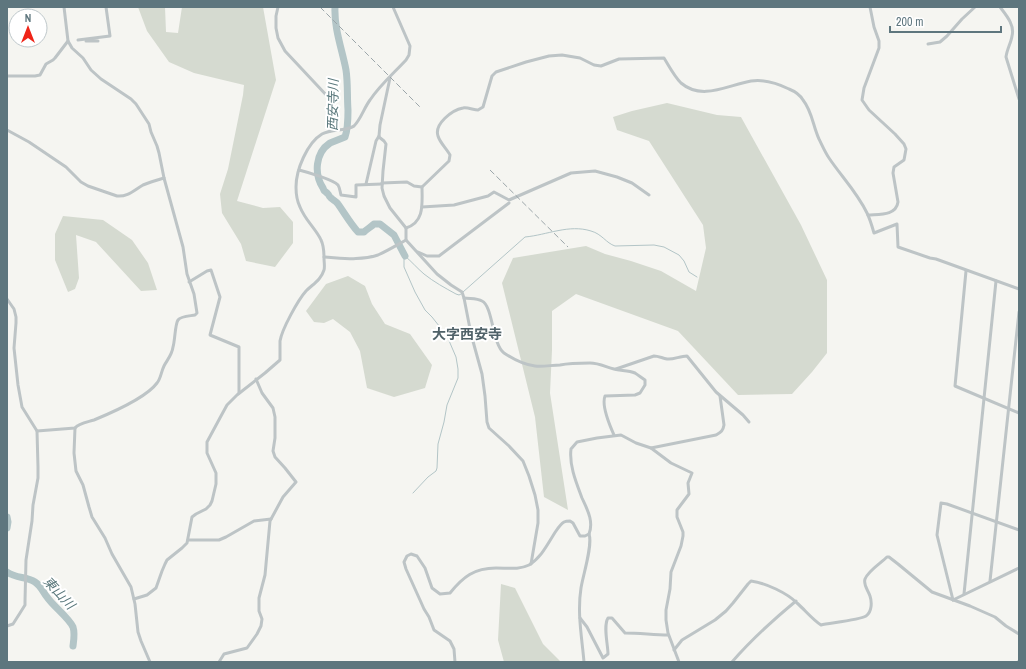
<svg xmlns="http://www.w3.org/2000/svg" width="1026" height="669" viewBox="0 0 1026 669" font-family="'Archivo Narrow','Noto Sans JP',sans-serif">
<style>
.green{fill:#d5dad0}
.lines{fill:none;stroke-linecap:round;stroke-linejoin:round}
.stream{stroke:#b3c5c7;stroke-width:1}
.river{stroke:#b3c5c7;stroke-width:7}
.street{stroke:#bdc4c6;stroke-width:3}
.rail{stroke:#9ca6aa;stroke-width:1;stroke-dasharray:6 3;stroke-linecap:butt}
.labels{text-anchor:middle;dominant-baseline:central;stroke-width:4;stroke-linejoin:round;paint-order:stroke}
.water-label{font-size:13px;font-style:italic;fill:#59777b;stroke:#fff}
.quarter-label{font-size:14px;font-weight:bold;fill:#506269;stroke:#fff}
</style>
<rect width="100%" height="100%" fill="#f5f5f1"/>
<!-- green -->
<g class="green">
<path d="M138 7H165L166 32 178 33 182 7H263L276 80 237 201 263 208 280 207 293 222V243L275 267 246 261 241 244 222 213 220 194 228 169 243 95 244 85 194 73 169 62 147 31Z"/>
<path d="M667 103 717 115 741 117 801 225 827 280V353L812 372 792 394 738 395 678 331 576 294 552 311V350L550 393 568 510 544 497 535 417 502 283 513 258 586 246 605 254 631 261 661 271 696 291 706 248 703 225 649 141 617 130 613 117 632 111Z"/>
<path d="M63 216 103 220 132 240 148 263 157 290 141 291 96 242 76 235 79 278 75 289 68 292 55 260V234Z"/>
<path d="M348 276 365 286 372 304 385 324 410 334 432 365 425 388 394 397 367 388 360 351 350 332 333 319 324 323 314 322 306 311 326 284Z"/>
<path d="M501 584 515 588 543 644 561 662H504L498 640Z"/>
</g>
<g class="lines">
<!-- stream -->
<g class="stream">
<path d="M463 292 525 237C547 235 569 224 591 231 602 234 606 243 615 246L654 245 664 247 679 255 684 261 689 272 697 277"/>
<path d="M413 493 428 477 436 471 437 468 438 444 444 422 447 405 458 378V369L456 357 447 336 432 317 425 310 415 292 404 267V257L405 256C412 262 417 268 424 274 434 282 445 288 456 294L459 295 461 294"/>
</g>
<!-- river -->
<g class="river">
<path d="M335 7C334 29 342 49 346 70 348 83 347 97 348 110 348 119 348 129 345 137 340 139 335 141 330 143 315 153 314 174 323 188 325 193 323 189 327 193 331 197 327 194 331 198 333 200 336 201 338 204 345 214 350 223 358 232H364C367 229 371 227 374 224H380L394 235 405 256"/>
<path d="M7 517 8 522 7 528"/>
<path d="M7 572C17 579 26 576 35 582 41 586 43 592 47 597 53 606 69 618 73 627 75 633 74 639 73 646"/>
</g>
<!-- street -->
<g class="street">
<path d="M278 7 276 16V28L278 38 285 51 329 98C335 108 332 120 330 131"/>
<path d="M1000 7C1006 15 1015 25 1012 36 1011 43 1007 49 1006 57L1019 99"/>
<path d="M78 40 110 36 106 7"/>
<path d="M86 41H98L88 40"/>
<path d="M928 44 940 42 947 36 962 19 975 7"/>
<path d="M7 76H35L40 75 46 64 53 60 55 58 68 41"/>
<path d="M7 130 29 142 66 167 81 182 88 186 117 196C128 197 134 190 143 185 150 182 157 180 164 178"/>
<path d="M379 136V137L384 141 386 144 383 171 382 188 384 196 390 208 406 228V240L437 274 451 285 462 292 464 298 471 334 482 374 485 396 487 422 489 428 509 446 523 461 529 476 535 495 538 510V523L531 564"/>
<path d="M299 170C307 172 334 180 338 185 340 188 340 192 341 195L356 197V185L382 184"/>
<path d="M382 183 407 182 414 186 422 187"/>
<path d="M366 184 376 141 379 136 380 125 390 78"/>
<path d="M422 207 454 205 488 196 494 192 509 200 571 173 595 171 617 177 632 183 649 195"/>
<path d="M868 215C879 214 896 216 898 202L893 173 894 167 904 160 906 149 904 144 895 134 869 110 862 100 864 88 879 48V41L874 27 870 7"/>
<path d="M406 228C425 222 422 203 422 187L449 161 450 155C447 149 440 143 438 136 434 124 452 110 463 108 467 107 474 110 478 110L483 107 492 76 496 72 526 62 549 56 562 55 580 58 594 65 601 66 619 59 664 58C669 66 674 76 681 83 702 101 728 85 751 81 764 79 777 83 789 89 794 91 800 95 803 100 812 111 813 126 819 139 822 145 825 152 829 158 841 176 857 192 867 213 870 219 872 226 874 233L897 224 898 247 930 258 936 259 1019 289"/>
<path d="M418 252 427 256H439L509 203"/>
<path d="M324 257C342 258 360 261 378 255 387 251 397 245 406 240"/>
<path d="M966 271 955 386 1019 413"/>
<path d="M189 282 207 271 211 270 220 297 210 335 239 347V393"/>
<path d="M464 298C470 299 477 298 482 301 493 306 492 344 504 353 513 359 525 365 535 366 543 367 552 365 560 365 570 363 580 363 590 363 599 363 606 367 614 369 620 371 628 370 635 373 638 375 642 378 645 380V385L640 393 635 395 605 396C601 406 610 426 614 435"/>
<path d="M7 299 14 309 16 317V323L14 348 18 385 22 407 37 431 38 467V478L33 505 32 521 26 560 25 601V605L20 613 13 624 7 626"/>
<path d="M616 369 654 356C658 356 662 358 667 359 673 360 680 356 687 356L716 392 743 415 749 422"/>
<path d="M75 428 74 453 76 471 83 485 89 507 92 517 105 538 112 554 131 587 135 604 138 632 141 641 150 662"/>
<path d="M37 431 75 428C79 423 88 422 94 420 111 413 146 398 157 383 161 378 161 372 164 366 167 360 172 355 173 347 175 341 175 324 178 320 181 316 190 316 195 315L197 313 194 294 187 274 183 247 164 178 159 153 157 146 151 132 149 124 136 104 131 99 101 79 91 70 83 58 72 48 68 41 64 7"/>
<path d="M651 448 716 435C721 432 723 431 724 425L720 396"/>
<path d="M188 540H219L226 537 254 521 271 519"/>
<path d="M990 581 1019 312"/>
<path d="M964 594 996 281"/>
<path d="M134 599 147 595 156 588 162 571 165 564 167 560 182 548 187 543 192 517 196 514 206 509 210 505 212 501 216 484V473L207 453V442L221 416 227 405 237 395 265 373 280 360C280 354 280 347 280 341 282 329 298 300 306 291 313 284 321 280 324 270 325 267 324 262 324 258 324 253 324 246 321 240 316 229 305 220 300 207 297 201 296 194 296 187 296 170 307 143 322 134 331 129 348 131 354 126 361 119 364 108 370 100 380 85 394 73 406 60L409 55 410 46 393 7"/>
<path d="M953 600 937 535 941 503 947 504 1019 530"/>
<path d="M953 600 1019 568"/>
<path d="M580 618 587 627 603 658 608 654C608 645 603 626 608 618H612L625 633C640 633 654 635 668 635"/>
<path d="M674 650 682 640 715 620 726 611 733 603 748 584 751 581C766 583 787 593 797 603 805 610 812 619 821 625 830 623 859 620 866 616 872 612 872 602 870 596 868 590 863 585 865 579 868 571 881 563 887 557H889L898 564 932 592 970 606 995 617 1006 626 1019 634"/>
<path d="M219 662 224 654 247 648 257 634 261 626 262 619 259 611V598L265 575 270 521 283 497 296 482 285 468 275 457 273 451 275 438V417L273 408 262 393 256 379"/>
<path d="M455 662 454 649 450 641 434 630 429 617 424 609 420 600 406 569 404 562 407 556 411 554 417 556 425 568 432 588 440 594 450 593C463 577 474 568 496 568 508 568 519 570 529 565 542 557 548 543 556 531 558 528 561 524 564 522 566 521 568 521 570 521L573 523 580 536H585L589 534"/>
<path d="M584 662C582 638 577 613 581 588 583 575 593 545 589 534 594 521 587 509 582 498 576 482 569 465 571 449L577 442 597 438 621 435 636 443 651 448 671 463 692 473 688 483 689 494 677 510V517L683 532V536L681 546 671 572 670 589 666 610V620L668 633 679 662"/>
<path d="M732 662C751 640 773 620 796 601"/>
<path d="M1018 662 1019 661"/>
</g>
<!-- rail -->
<g class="rail">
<path d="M320 7 421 108"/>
<path d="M490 170 568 247"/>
</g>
</g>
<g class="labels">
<!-- water labels -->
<g class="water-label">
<text transform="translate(333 105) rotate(-89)">西安寺川</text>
<text transform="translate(59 593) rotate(47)">東山川</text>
</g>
<!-- quarter labels -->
<g class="quarter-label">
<text x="467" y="334">大字西安寺</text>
</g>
</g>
<!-- border -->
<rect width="1026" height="669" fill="none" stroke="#5e767e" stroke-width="16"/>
<!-- north arrow -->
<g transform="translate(28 28)"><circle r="19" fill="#ffffff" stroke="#bfc8cb"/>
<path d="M0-3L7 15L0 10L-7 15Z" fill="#ef2418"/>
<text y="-6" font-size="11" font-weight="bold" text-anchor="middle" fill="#5e767e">N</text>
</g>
<!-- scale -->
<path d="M890 26v6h111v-6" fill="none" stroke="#5e767e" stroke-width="2"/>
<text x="896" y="26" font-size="12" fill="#5e767e" stroke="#ffffff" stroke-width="3" paint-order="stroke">200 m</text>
</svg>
